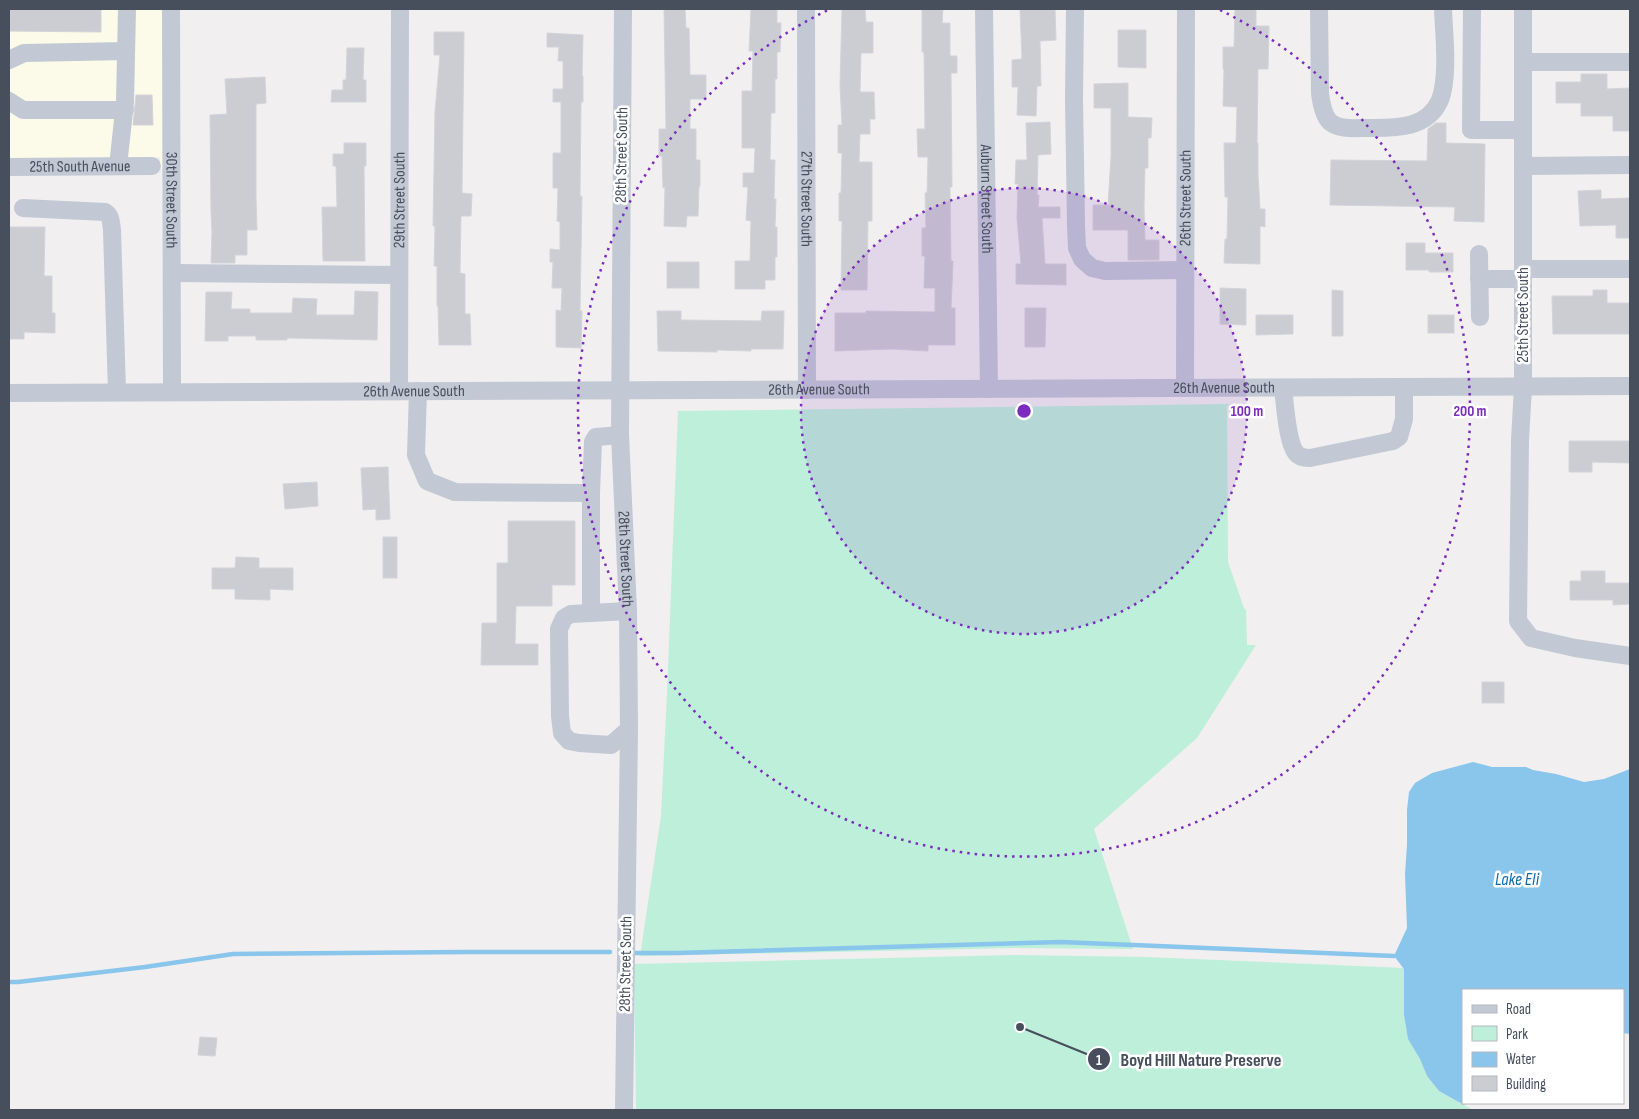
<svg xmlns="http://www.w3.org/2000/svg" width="1639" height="1119" viewBox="0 0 1639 1119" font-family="'Sofia Sans Condensed',sans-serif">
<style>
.commercial{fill:#fcfae8}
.green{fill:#bdefda}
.water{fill:#8ac5ec}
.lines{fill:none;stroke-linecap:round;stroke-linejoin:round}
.stream{stroke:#8ac5ec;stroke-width:4.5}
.building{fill:#cccdd3;stroke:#d3d3da}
.minor{stroke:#c2c8d4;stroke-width:18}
.ring{fill:none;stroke:#7b2cbf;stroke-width:2.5;stroke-dasharray:2.5 5}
.labels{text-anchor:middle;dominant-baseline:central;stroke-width:5;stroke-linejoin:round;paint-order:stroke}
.street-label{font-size:16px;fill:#474e5c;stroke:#fff}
.water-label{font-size:18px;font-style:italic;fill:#0c6baa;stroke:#fff}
.centre{fill:#7b2cbf;stroke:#fff;stroke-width:2.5}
.ring-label{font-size:15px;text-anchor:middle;font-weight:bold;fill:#7b2cbf;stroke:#fff;stroke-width:5;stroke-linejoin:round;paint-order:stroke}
.leader{fill:none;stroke:#474e5c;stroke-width:2}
.callout-dot{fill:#474e5c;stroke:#fff;stroke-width:2}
.mark-label{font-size:15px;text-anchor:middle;font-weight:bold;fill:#fff}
.callout-label{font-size:18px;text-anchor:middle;font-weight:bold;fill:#474e5c;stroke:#fff;stroke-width:5;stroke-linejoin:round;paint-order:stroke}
</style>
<rect width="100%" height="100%" fill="#f1efef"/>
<!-- commercial -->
<path class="commercial" d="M9 9H164V169H160V157L9 158Z"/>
<!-- green -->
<g class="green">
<path d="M1229 404 1227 407 1228 562 1244 608 1246 610 1247 645H1256L1197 738 1094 829 1133 949 1014 948 640 956 661 816 667 694 678 411Z"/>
<path d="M1014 955 1146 957 1404 968V1015L1408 1039 1420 1059 1427 1076 1439 1091 1473 1110H636L634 964Z"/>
</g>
<!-- water -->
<path class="water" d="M1473 762 1492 767H1526L1533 770 1556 774 1584 782 1604 779 1630 769V1034L1623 1033V990H1463V1103H1466L1464 1105 1439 1091 1427 1076 1420 1059 1408 1039 1404 1015V969L1394 956 1407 928 1405 874 1407 845V810L1409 792 1415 783 1432 773Z"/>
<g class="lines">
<!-- stream -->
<g class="stream">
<path d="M635 953H677L1061 942 1394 956"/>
<path d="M9 982H18L145 967 233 954 466 952H610"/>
</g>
</g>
<!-- building -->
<g class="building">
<path d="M9 9H101V32L9 31Z"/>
<path d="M664 9H685L686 28H689L690 75H706V99H690V129H696V160H700V186H699L698 216H687L686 227 664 226 665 187 663 188 662 156H659V129H666Z"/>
<path d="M751 9H777V23H781L780 52H777V79H775V113H771L770 160H775L774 199H776L775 227H777V257H775V280H765V289H735V261H750L751 221 746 220 748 187H743V173H754L755 148H742V91H752L753 51H749Z"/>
<path d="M842 9H865L866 22H873V53H861L860 92H874L875 119H870V134H860L859 162H872V221H868L867 290H841L842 221H839V193H841L842 153H838V125H842L840 86Z"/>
<path d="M922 9H943L942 23H950V56H957V73H951L952 187H950L951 261H953L951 308H955V345H928V351L892 349 835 351V313H866V311L935 312V288H924L925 256H922V228H926L925 193H927L928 157H918L917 129H925L924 52H922Z"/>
<path d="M1020 9H1055L1056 40 1040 41 1041 86H1037L1036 116 1017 115 1018 87H1012V60L1022 59Z"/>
<path d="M1235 9H1256V26H1269L1268 69H1258L1257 143H1258V174L1260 209H1265V227L1260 226V264L1224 263 1225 239H1227L1228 197H1225L1224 143H1236L1237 107 1223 106 1224 69H1223V47H1234Z"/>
<path d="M1118 30H1146V68L1118 67Z"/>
<path d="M434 32H464L462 193 472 194 471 216H461L460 273 465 274V314H470L471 345H439L438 306H437V266H434L435 226H433L435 112 440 55H434Z"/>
<path d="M547 33 583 35 582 76H583V102H581L580 196H582L580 311H582L581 348 556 347V310L561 311 562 288H552L553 262H550V249L560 250V222L557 221 558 188H553V153H561V102H553V89H563V61H558L559 47H547Z"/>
<path d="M347 48H364L363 80H366V102H331L332 90H343V80H346Z"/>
<path d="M1581 74H1607V89L1630 88V131H1613V116H1581V103H1556V82H1581Z"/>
<path d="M265 77 266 103 256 104V197L257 230H247V255H235V263H211L212 232 211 212 210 115 227 114 225 79Z"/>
<path d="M1128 83V117L1152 118 1151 138H1148V168H1145L1144 206 1145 240H1159V260H1128V230H1093V205H1108L1111 157V108H1094V84Z"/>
<path d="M136 95H152L153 125H133Z"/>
<path d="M1050 122 1051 154 1038 155 1037 195H1039L1038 207H1060V218H1042L1045 264H1066V285L1016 284V264H1021L1017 218 1018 184H1015L1016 160H1027L1026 123Z"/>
<path d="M1436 123H1446V143L1485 144 1484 222 1454 221 1455 207 1330 205 1331 160 1427 161 1428 129Z"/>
<path d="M344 143H366V166H364L365 261H323L322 207H337L336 166H333V154H344Z"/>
<path d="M1601 190V199L1630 198V238H1616V225L1580 226 1578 191Z"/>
<path d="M9 227H45L44 276H52V313H55V333L24 332V339H9Z"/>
<path d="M1406 243H1425V253H1453V272H1429V270H1406Z"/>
<rect x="667" y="262" width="32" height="26"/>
<path d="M1220 288 1246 289V325L1220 324Z"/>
<path d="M1332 290 1343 291V336H1332Z"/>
<path d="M1593 290H1607V303H1630V334H1553L1552 296H1593Z"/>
<path d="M355 291 378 292 377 340 287 338V340H256V336H228V341H205L206 292H232L231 309H250V313H292L293 298 317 299 316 315H354Z"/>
<path d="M1025 308H1046L1045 347H1025Z"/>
<path d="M657 311H681V320L761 321 762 311H784L783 349H751V351L717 350V352L658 351Z"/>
<path d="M1256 315H1293V334L1256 335Z"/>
<rect x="1428" y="315" width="26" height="18"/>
<path d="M1569 441H1630V463L1592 462V472H1569Z"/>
<path d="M388 467 390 519 376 520V509L363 510 361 468Z"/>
<path d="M317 482 318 506 285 509 283 484Z"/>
<path d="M508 521H575V585H552V606H516L515 644H538V665H481L482 623H497V563H508Z"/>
<rect x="383" y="537" width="14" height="41"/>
<path d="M236 557 259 558V568H293V590L270 589V600L235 599V589H212V568H235Z"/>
<path d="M1581 571H1605V583H1630V604L1613 605V600H1570V581H1581Z"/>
<rect x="1482" y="682" width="22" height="21"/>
<path d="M200 1037 217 1038 215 1056 198 1055Z"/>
</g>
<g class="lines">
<!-- minor -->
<g class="minor">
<path id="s1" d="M171 9 172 392"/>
<path id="s2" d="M623 9 620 435 628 611 629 729 624 1110"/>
<path id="s3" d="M806 9 807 390"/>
<path id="s4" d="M984 9 989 389"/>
<path d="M1075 9 1074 99 1076 225 1077 248 1082 259 1092 268 1105 271 1185 270"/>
<path d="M1319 9 1320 93C1321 102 1323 115 1330 122 1340 130 1355 128 1367 128 1393 128 1427 130 1440 100 1449 76 1444 35 1443 9"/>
<path d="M1472 9 1471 130H1523"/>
<path d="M1523 9V387L1520 440 1518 621 1531 638 1575 648 1630 656"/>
<path d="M9 60 24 53 126 51"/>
<path d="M1523 62H1630"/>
<path d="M9 101 23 110H125"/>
<path d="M118 166 125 102 127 9"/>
<path d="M1523 166 1630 165"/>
<path id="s5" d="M9 167 152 166"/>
<path d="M23 208 105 212C111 215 111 223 112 230L117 392"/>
<path d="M1479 254 1480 317"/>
<path d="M1523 269H1630"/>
<path d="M172 273 399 275"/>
<path d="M1479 279H1523"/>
<path id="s6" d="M1185 388 1186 9"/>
<path d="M1283 388C1285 403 1287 442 1296 453 1299 457 1305 458 1310 458L1393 441 1399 437 1404 419V387"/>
<path id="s7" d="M399 391 400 9"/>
<path d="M418 391 416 455 427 481 455 492 591 493 593 442 596 437 620 435"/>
<path id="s8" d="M9 393 1630 386"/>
<path d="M628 611 571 614 564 618 559 629 560 716 562 733 569 741 579 743 611 745 629 729"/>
<path d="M591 613V493"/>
</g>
</g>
<!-- distance rings -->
<circle cx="1024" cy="411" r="223" fill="#7b2cbf" fill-opacity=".12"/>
<g class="ring">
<circle cx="1024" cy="411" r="223"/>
<path d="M1220 10A446 446 0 1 1 828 10"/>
</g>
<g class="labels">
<!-- street labels -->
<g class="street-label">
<text transform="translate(622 155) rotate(-89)">28th Street South</text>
<text stroke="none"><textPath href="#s5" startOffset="71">25th South Avenue</textPath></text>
<text stroke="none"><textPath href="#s3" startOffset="190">27th Street South</textPath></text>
<text stroke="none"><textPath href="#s4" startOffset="190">Auburn Street South</textPath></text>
<text stroke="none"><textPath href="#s6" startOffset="190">26th Street South</textPath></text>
<text stroke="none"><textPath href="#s1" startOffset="191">30th Street South</textPath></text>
<text stroke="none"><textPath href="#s7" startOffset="191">29th Street South</textPath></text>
<text transform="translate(1523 315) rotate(-90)">25th Street South</text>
<text stroke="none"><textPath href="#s8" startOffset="1215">26th Avenue South</textPath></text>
<text stroke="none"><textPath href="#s8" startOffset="810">26th Avenue South</textPath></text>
<text stroke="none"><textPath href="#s8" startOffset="405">26th Avenue South</textPath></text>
<text stroke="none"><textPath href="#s2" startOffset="550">28th Street South</textPath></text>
<text transform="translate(626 964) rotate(-89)">28th Street South</text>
</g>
<!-- water labels -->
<g class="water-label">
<text x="1517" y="879">Lake Eli</text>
</g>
</g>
<circle cx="1024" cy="411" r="8" class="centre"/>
<g class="ring-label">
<text x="1247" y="416">100 m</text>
<text x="1470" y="416">200 m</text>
</g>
<!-- callouts -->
<path class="leader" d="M1020 1027L1099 1059"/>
<g class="callout-dot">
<circle cx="1020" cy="1027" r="5"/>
<circle cx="1099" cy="1059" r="12"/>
</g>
<g class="mark-label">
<text x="1099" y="1065">1</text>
</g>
<g class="callout-label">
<text x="1201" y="1066">Boyd Hill Nature Preserve</text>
</g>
<!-- border -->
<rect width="1639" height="1119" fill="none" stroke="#474e5c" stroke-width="20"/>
<!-- legend -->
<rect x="1462" y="989" width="162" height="115" fill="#ffffff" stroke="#b5b8be"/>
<rect x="1472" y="1005" width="25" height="8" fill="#c2c8d4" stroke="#b5b8be"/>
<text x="1506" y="1014" font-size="15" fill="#474e5c">Road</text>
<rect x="1472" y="1026" width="25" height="15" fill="#bdefda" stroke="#b5b8be"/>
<text x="1506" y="1039" font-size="15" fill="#474e5c">Park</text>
<rect x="1472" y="1052" width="25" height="15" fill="#8ac5ec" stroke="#b5b8be"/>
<text x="1506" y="1064" font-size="15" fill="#474e5c">Water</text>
<rect x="1472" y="1076" width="25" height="15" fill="#cccdd3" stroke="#b5b8be"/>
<text x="1506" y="1089" font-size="15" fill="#474e5c">Building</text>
</svg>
